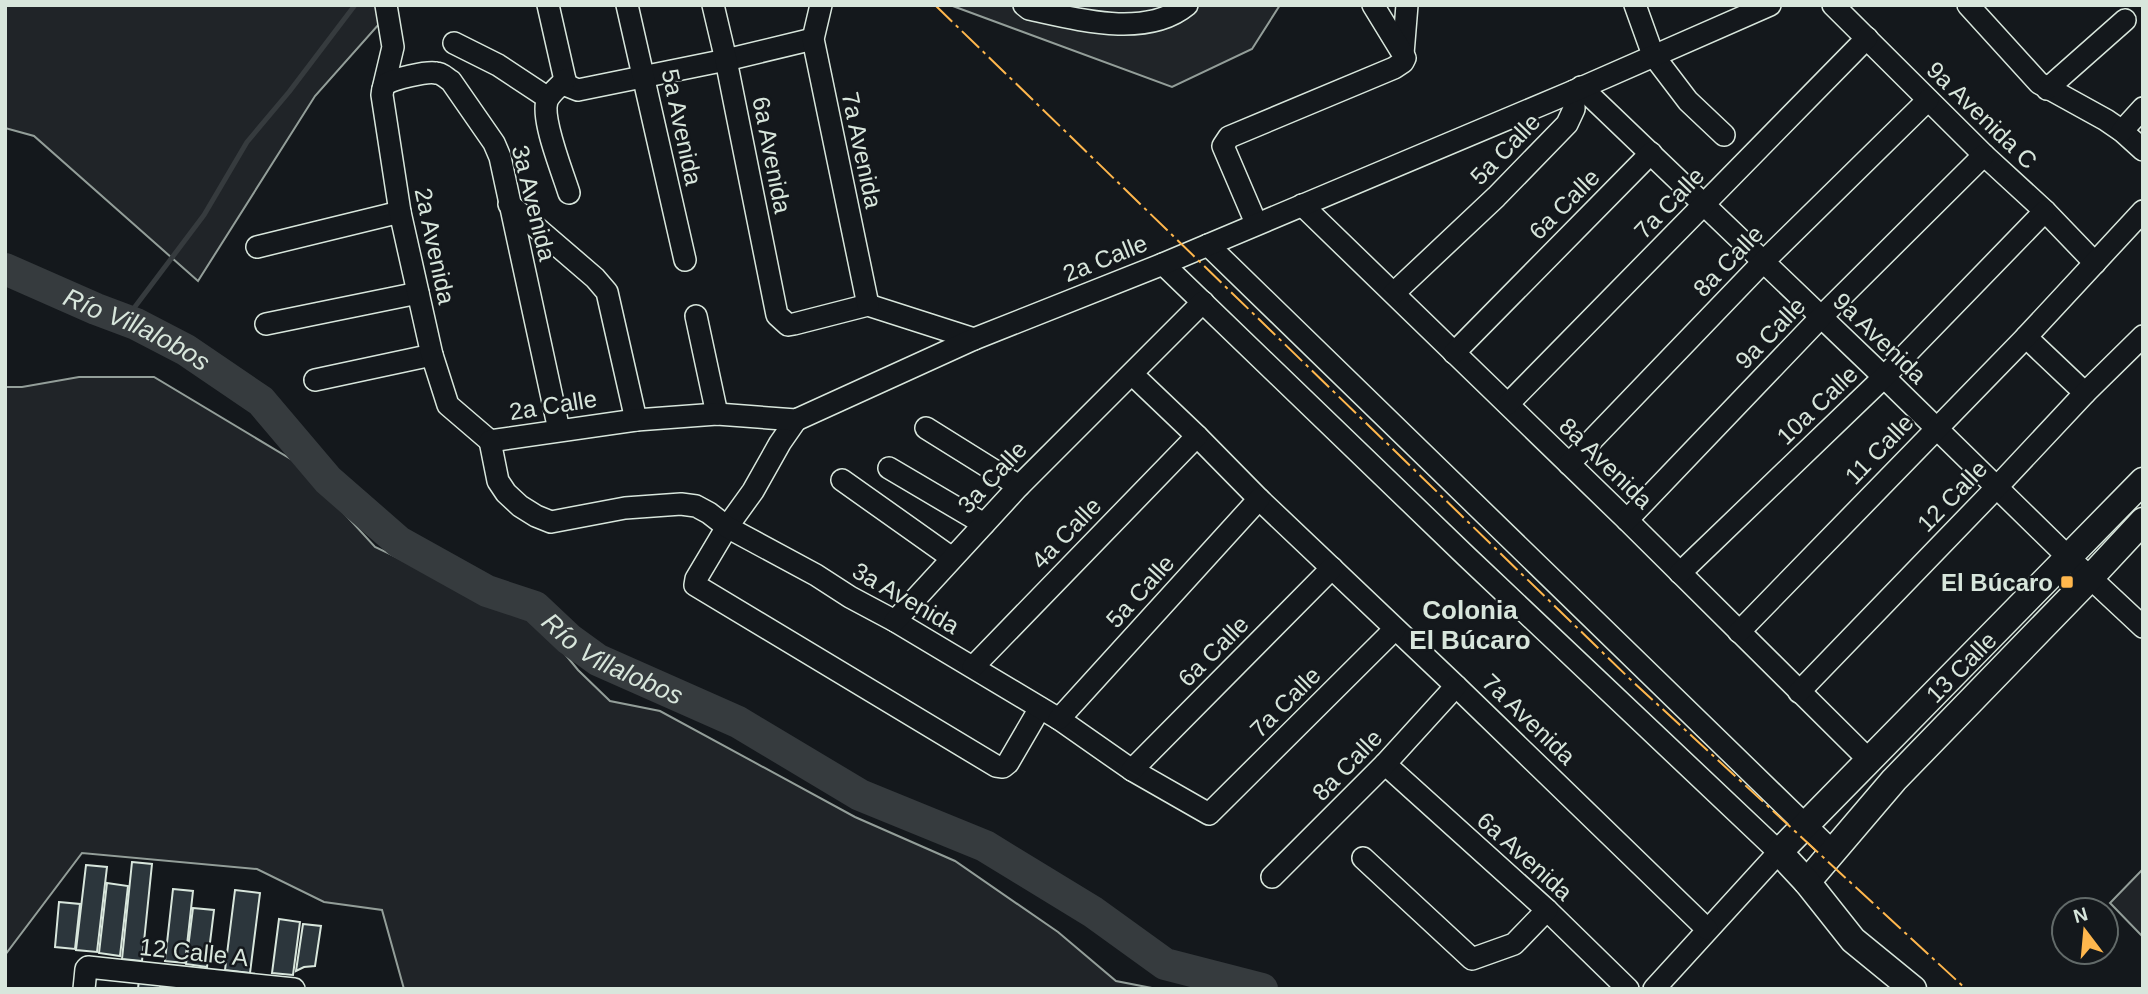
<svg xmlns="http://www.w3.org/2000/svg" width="2148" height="994" viewBox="0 0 2148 994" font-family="Helvetica,sans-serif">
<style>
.green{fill:#202428;stroke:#939e99;stroke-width:2}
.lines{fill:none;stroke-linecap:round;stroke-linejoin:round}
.stream{stroke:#363b3e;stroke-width:5}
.river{stroke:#363b3e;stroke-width:32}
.building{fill:#2c363c;stroke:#d8e6dc;stroke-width:2}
.minor-casing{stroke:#d8e6dc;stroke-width:24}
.major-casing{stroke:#d8e6dc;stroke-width:29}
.minor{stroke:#14181c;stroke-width:21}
.major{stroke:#14181c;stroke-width:26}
.power{stroke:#ffb74d;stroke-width:2;stroke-dasharray:24 5 3.5 5;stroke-linecap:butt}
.poi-dot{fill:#ffb74d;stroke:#14181c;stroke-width:2.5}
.labels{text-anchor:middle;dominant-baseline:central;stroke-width:5;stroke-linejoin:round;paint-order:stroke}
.street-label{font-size:24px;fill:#d8e6dc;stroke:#14181c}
.poi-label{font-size:24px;font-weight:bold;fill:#d8e6dc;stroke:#14181c;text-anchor:end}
.water-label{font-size:26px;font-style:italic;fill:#d8e6dc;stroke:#14181c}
.neighbourhood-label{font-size:26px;font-weight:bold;fill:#d8e6dc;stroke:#14181c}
</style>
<rect width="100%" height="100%" fill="#14181c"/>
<!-- green -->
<g class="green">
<path d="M5 5H396L315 96 198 281 34 136 5 128Z"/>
<path d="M950 5H1280L1252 49 1172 87Z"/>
<path d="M79 377H154L299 464 375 547 542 626 578 670 610 701 660 711 855 817 955 861 1058 932 1116 981 1157 989H404L382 910 324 902 257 869 82 853 5 955V387H22Z"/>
<path d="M2143 869V937L2110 903Z"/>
</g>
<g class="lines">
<!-- stream -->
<path class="stream" d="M125 320 204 215 247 142 289 92 355 5"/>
<!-- river -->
<path class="river" id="s1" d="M5 269 96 309 136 324 186 350 261 401 328 480 399 542 487 591 535 607 569 639 598 660 738 722 860 795 985 846 1093 912 1165 964 1262 989"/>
</g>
<!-- building -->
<g class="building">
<path d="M132 862 152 864 142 961 122 959Z"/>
<path d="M86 865 107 867 97 952 76 950Z"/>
<path d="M107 883 128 886 120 956 99 953Z"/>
<path d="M173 889 193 891 185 963 165 961Z"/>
<path d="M235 890 260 893 250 973 225 970Z"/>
<path d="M59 902 80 904 75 949 55 947Z"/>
<path d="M193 908 214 910 207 967 186 964Z"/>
<path d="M279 919 300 922 293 975 272 973Z"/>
<path d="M303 924 321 926 315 966 304 967 296 971Z"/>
<path d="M139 979 161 981 160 989H138Z"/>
</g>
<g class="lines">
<!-- minor casing -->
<g class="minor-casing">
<g id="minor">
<path d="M548 5 565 80 568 86 578 90 726 60 813 39"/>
<path d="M627 5 685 260"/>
<path d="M713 5 726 60 777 315 788 325 794 324 868 305 974 339"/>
<path d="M821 5 813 39 868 305"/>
<path d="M1024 5 1029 9C1076 19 1146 39 1187 5"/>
<path d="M1635 5 1653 55 1688 101 1724 135"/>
<path d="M1833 5 1984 155 2045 211 2095 263"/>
<path d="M1968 5 2039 83 2106 120 2122 131 2143 150"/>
<path d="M454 43 498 65 548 98"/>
<path d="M1403 54 1407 5"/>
<path d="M565 80C559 87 550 93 547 101 541 120 563 173 569 193"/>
<path d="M1581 87 1884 377 2068 557 2143 627"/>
<path d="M383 89 393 47 386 5"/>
<path d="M2047 89 2125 20"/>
<path d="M2122 131 2143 108"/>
<path d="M509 204 595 278 607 292 636 420"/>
<path d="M1302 205 1627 520 1870 761"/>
<path d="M1256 223 1223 146 1229 137 1394 68 1403 62 1405 58 1403 54 1373 5"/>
<path d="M1208 245 1833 852"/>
<path d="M257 247 400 212"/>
<path d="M1163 264 1466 556 1779 852 1654 989"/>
<path d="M1394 293 1496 197 1567 124 1574 109V91"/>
<path d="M696 316 717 414"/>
<path d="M266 324 418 293"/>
<path d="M2026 337 2085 393"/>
<path d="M1454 353 1651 153"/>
<path d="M1132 374 1197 436 1259 499 1456 686 1707 929"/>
<path d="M315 380 432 355"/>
<path d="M1508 404 1867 38"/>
<path d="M796 420 780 443 753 491 727 527 696 579 695 585 996 766 1003 767 1008 763 1040 708"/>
<path d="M926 428 1019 486"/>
<path d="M559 430 500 157 494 143 451 81C446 78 442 73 436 73 427 71 393 79 386 84 382 89 383 89 382 95L400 212 432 355 448 405 490 441 636 420 717 414 796 420 974 339 1163 264 1574 91 1770 5"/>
<path d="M490 441 498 481 506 493 520 506 536 516 551 522 625 508 681 504 696 506 709 513 727 527 816 575 850 597 895 621 1059 719 1132 770 1209 814 1395 629"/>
<path d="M1569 464 1764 261 1928 100"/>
<path d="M889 468 984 524"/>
<path d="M842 480 952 558"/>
<path d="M1627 520 1821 317 1984 155"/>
<path d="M1680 573 1884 377 2045 211"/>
<path d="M895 621 1019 486 1203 302"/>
<path d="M1739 632 2026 337 2143 211"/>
<path d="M973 667 1197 436"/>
<path d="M1799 692 1996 488 2085 393 2143 336"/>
<path d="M1059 719 1259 499"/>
<path d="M1385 764 1547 910 1628 989"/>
<path d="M1132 770 1332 568"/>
<path d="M1363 858 1472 959 1514 944 1547 910"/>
<path d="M1272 877 1385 764 1456 686"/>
<path d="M84 989 86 969 88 967 294 989"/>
</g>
</g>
<!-- major casing -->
<g class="major-casing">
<g id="major">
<path d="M1807 882 1894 780 2091 577 2143 521"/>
<path id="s2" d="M1913 989 1853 940 1807 882 1779 852 2143 481"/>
</g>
</g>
<!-- minor -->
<use href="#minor" class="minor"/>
<!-- major -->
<use href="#major" class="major"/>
<!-- power -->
<path class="power" d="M935 5 1630 679 1966 989"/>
</g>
<!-- markers -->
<rect class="poi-dot" x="2060" y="575" width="14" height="14" rx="3.5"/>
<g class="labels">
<!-- street labels -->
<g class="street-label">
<text transform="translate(1982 115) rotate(44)">9a Avenida C</text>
<text transform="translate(682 127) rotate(78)">5a Avenida</text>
<text transform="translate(1505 149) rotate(-46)">5a Calle</text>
<text transform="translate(862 150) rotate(78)">7a Avenida</text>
<text transform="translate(772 155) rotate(79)">6a Avenida</text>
<text transform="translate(534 203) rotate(76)">3a Avenida</text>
<text transform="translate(1669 203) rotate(-46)">7a Calle</text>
<text transform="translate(1564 204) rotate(-45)">6a Calle</text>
<text transform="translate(435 246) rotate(78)">2a Avenida</text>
<text transform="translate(1105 258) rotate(-22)">2a Calle</text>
<text transform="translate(1728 261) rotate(-46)">8a Calle</text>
<text transform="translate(1770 333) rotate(-46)">9a Calle</text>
<text transform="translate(1880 338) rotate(44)">9a Avenida</text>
<text transform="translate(553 405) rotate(-9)">2a Calle</text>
<text transform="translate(1817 405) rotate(-44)">10a Calle</text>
<text transform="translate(1879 449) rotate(-46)">11 Calle</text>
<text transform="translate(1606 463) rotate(44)">8a Avenida</text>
<text transform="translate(992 477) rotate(-47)">3a Calle</text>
<text transform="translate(1952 496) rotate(-46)">12 Calle</text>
<text transform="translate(1066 533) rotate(-46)">4a Calle</text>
<text transform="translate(1140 591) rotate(-48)">5a Calle</text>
<text transform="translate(906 598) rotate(30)">3a Avenida</text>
<text transform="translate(1213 651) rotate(-45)">6a Calle</text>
<text stroke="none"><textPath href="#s2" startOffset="452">13 Calle</textPath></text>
<text transform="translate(1285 702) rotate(-45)">7a Calle</text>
<text transform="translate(1529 719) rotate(44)">7a Avenida</text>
<text transform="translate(1347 765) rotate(-46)">8a Calle</text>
<text transform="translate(1525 856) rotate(42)">6a Avenida</text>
<text transform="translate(194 952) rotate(6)">12 Calle A</text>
</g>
<!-- poi labels -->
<g class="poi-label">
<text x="2053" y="582">El Búcaro</text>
</g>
<!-- water labels -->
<g class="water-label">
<text stroke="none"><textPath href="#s1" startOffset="145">Río Villalobos</textPath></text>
<text stroke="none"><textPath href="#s1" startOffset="733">Río Villalobos</textPath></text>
</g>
<!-- neighbourhood labels -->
<g class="neighbourhood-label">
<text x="1470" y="610">Colonia<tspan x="1470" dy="30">El Búcaro</tspan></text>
</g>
</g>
<!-- border -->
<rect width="2148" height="994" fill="none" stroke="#d8e6dc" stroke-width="14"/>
<!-- north arrow -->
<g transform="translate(2085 931) rotate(344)"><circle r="33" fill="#14181c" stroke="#626a69" stroke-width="2"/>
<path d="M0-5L12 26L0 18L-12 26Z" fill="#ffb74d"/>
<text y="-10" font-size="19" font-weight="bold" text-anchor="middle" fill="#d8e6dc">N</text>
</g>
</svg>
